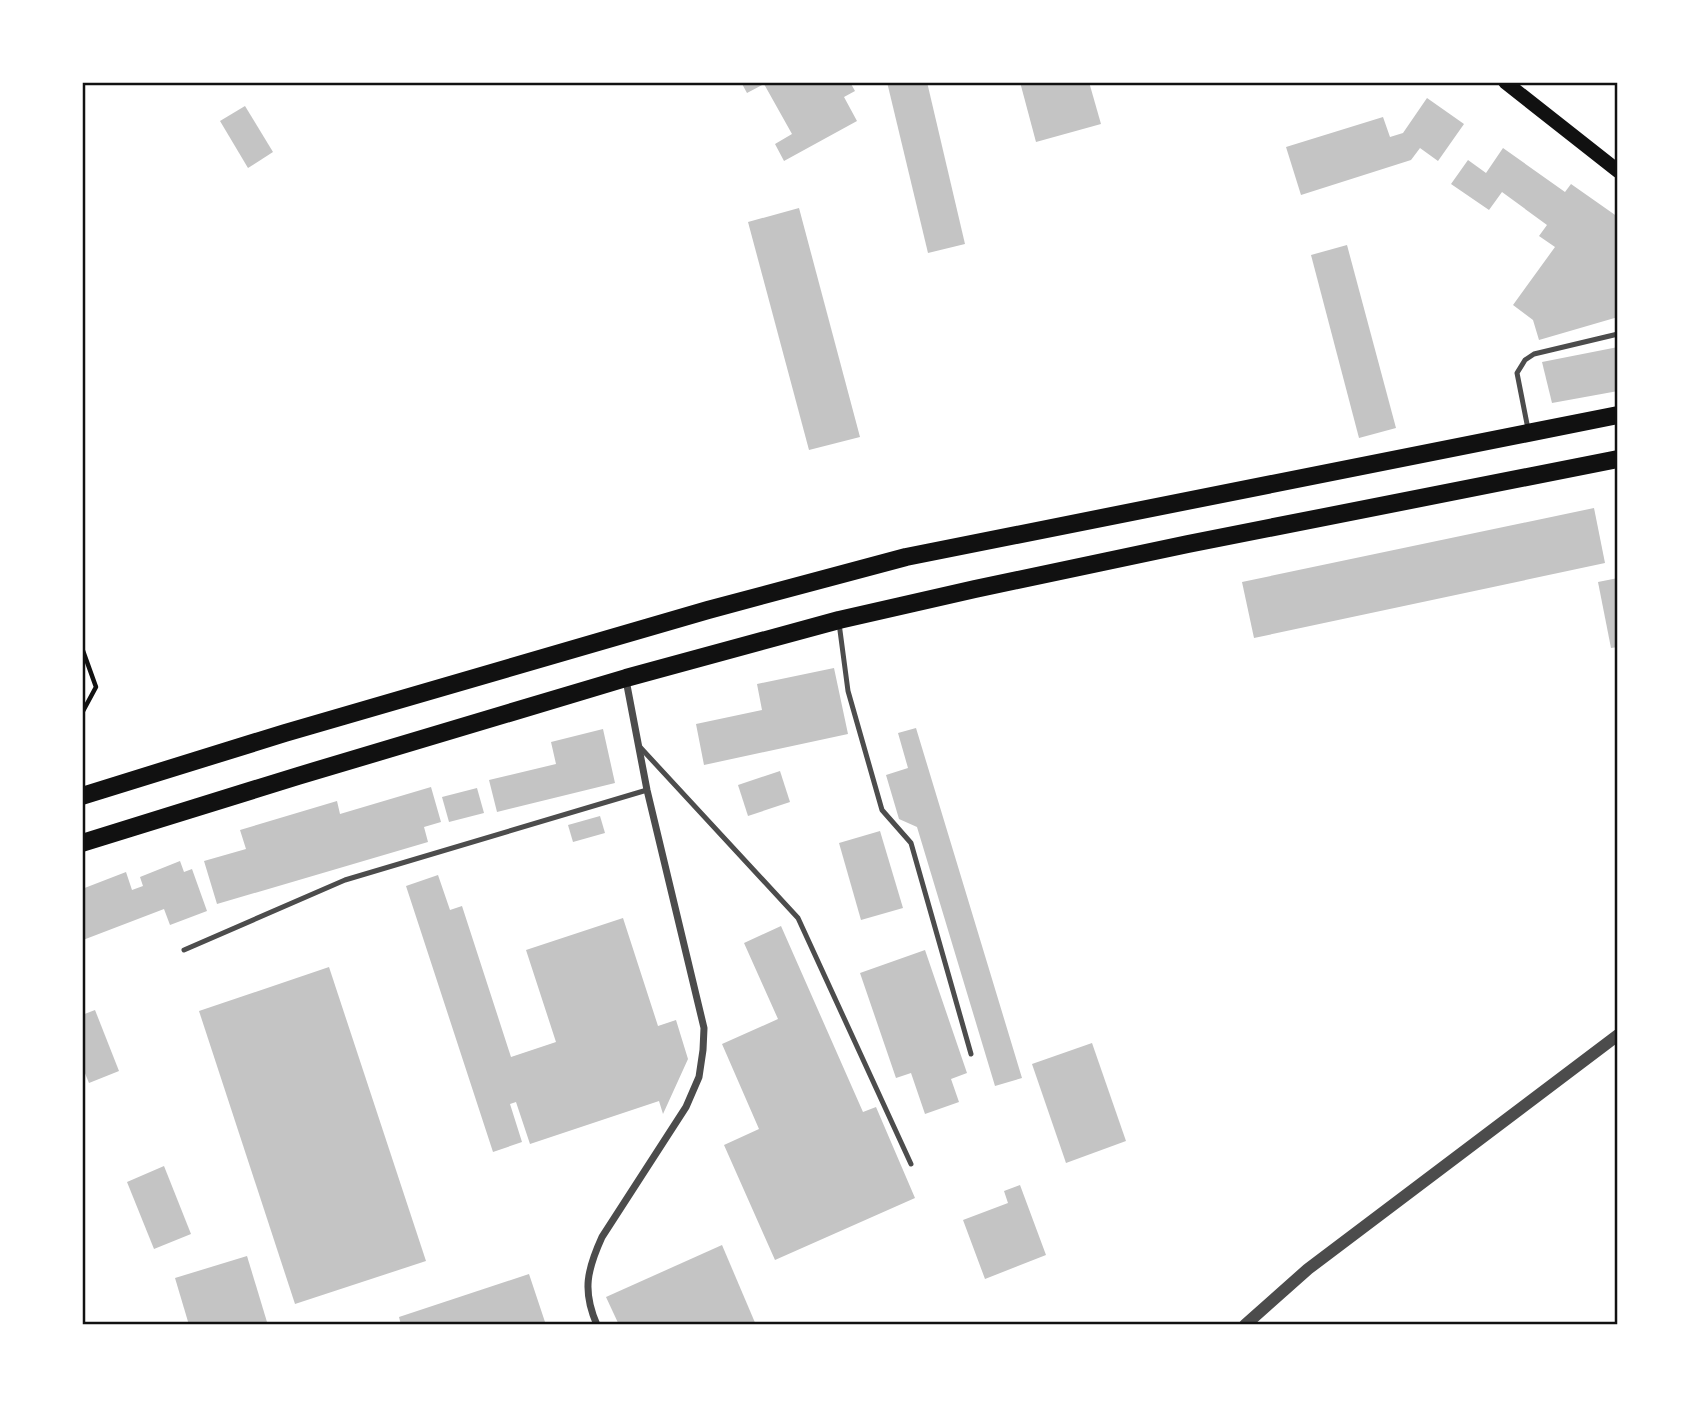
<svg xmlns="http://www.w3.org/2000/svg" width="1700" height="1407" viewBox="0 0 1700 1407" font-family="'Asap Condensed',sans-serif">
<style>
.building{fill:#c4c4c4}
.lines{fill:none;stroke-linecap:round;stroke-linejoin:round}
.path{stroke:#111;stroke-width:4.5}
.service{stroke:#4c4c4c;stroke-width:5}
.minor{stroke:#4c4c4c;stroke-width:7}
.tertiary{stroke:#4c4c4c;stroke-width:12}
.secondary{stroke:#111;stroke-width:14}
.primary{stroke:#111;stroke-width:18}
.neatline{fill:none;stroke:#111;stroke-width:2.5}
</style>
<rect width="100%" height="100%" fill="#fff"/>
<!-- building -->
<g class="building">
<path d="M741 82H850L855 91 844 97 857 121 784 161 775 144 792 134 764 84 747 93Z"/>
<path d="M887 82H927L965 244 928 253Z"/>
<path d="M1020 82H1089L1101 124 1036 142Z"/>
<path d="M1427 98 1464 124 1438 161 1420 148 1411 160 1301 195 1286 147 1383 117 1390 137 1403 133Z"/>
<path d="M245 106 273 152 248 168 220 121Z"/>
<path d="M1503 148 1565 192 1571 184 1618 217V317L1539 340 1533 320 1513 305 1555 247 1539 236 1547 225 1502 192 1489 210 1451 184 1468 160 1486 173Z"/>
<path d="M799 208 860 437 809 450 748 222Z"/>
<path d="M1347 245 1396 428 1359 438 1311 255Z"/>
<path d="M1618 347V391L1552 403 1542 362Z"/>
<path d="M1594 508 1605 563 1254 638 1242 582Z"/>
<path d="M1618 578V647L1611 648 1598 582Z"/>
<path d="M834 668 848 734 704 765 696 724 762 710 757 684Z"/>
<path d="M916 728 1022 1078 995 1086 917 827 899 819 886 775 908 768 898 733Z"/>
<path d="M603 729 615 783 497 812 489 780 556 764 551 742Z"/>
<path d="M780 771 790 802 748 816 738 785Z"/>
<path d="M431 787 441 822 424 827 428 842 217 904 204 861 246 849 240 830 337 801 340 814Z"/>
<path d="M477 788 484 813 449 822 442 797Z"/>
<path d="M600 816 605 833 573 842 568 825Z"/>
<path d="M880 831 903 908 861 920 839 843Z"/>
<path d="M180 861 184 872 192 869 207 911 170 925 164 909 83 940 82 889 126 872 132 890 143 886 140 877Z"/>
<path d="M438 875 450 910 462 906 511 1057 556 1042 526 950 623 918 658 1026 676 1020 688 1059 663 1114 659 1101 530 1144 516 1102 510 1104 522 1142 493 1152 406 886Z"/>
<path d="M781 926 863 1112 876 1107 915 1198 775 1260 724 1145 759 1129 722 1044 778 1019 744 943Z"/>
<path d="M925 950 967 1073 951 1079 959 1102 925 1114 911 1073 896 1078 860 973Z"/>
<path d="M329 967 426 1261 295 1304 199 1011Z"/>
<path d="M95 1010 119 1071 89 1083 82 1066V1015Z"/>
<path d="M1092 1043 1126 1141 1066 1163 1032 1064Z"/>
<path d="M164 1166 191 1234 154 1249 127 1182Z"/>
<path d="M1020 1185 1046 1255 985 1279 963 1220 1008 1203 1004 1191Z"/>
<path d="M722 1245 756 1325H619L606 1297Z"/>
<path d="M247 1256 267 1322 258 1325H189L175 1278Z"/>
<path d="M529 1274 546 1325H401L399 1317Z"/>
</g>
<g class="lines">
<!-- path -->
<path class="path" d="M82 648 96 687 82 713"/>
<!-- service -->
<g class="service">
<path d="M1528 429 1517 373 1525 360 1534 354 1618 334"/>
<path d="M839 623 848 691 882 810 911 843 971 1054"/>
<path d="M639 746 798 918 911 1164"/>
<path d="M184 950 345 880 647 790"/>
</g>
<!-- minor -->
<path class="minor" d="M597 1325C582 1291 587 1270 602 1237L686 1107 699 1077 703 1050 704 1028 647 790 626 680"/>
<!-- tertiary -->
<path class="tertiary" d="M1245 1325 1308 1269 1618 1035"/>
<!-- secondary -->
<path class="secondary" d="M1505 82 1618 171"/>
<!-- primary -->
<g class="primary">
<path d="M82 796 285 733 708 610 906 557 1618 415"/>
<path d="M82 843 298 776 626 678 839 620 975 589 1188 544 1618 459"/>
</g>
</g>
<!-- border -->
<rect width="1700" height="1407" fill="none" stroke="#ffffff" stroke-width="168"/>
<rect x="84" y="84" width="1532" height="1239" class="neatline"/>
</svg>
